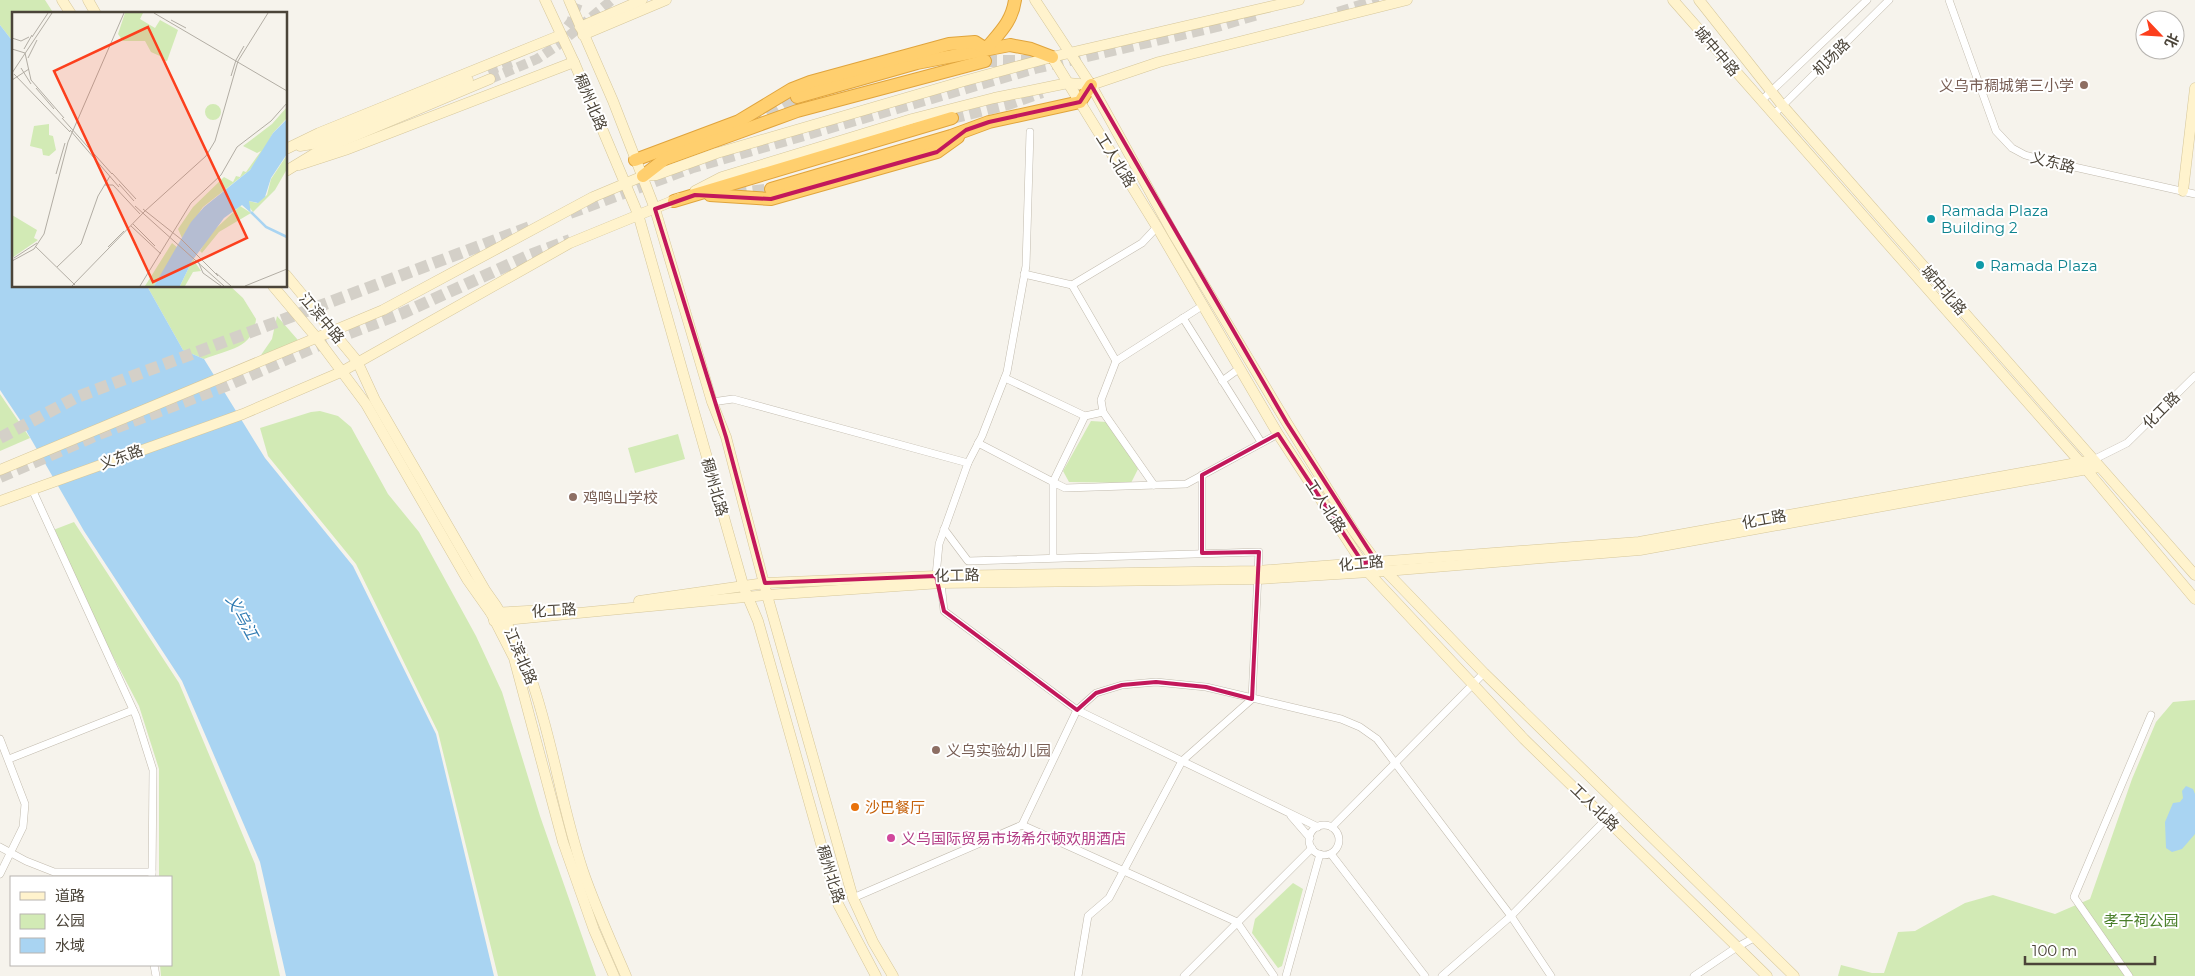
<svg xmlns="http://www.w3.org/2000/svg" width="2195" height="976" viewBox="0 0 2195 976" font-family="Montserrat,'Noto Sans SC',sans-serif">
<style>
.green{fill:#d2eab5}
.water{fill:#a9d4f2}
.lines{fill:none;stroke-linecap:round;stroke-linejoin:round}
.secondary-tunnel{stroke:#d4d0c8;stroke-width:10;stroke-dasharray:10 5;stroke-linecap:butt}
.highway-tunnel{stroke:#d4d0c8;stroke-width:12;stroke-dasharray:12 6;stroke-linecap:butt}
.street-casing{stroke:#c2bbae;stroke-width:8}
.secondary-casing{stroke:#d6c79b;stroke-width:11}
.highway-casing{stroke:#e0a43c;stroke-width:14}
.street{stroke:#fff;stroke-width:7}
.secondary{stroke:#fff3cd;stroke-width:10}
.highway{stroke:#ffcf6e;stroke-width:12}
.marked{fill:none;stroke:#c2185b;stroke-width:4;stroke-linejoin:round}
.education-dot{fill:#8d6e63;stroke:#fff;stroke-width:2}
.culture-dot{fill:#0f9aa8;stroke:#fff;stroke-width:2}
.food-dot{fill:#e8710a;stroke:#fff;stroke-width:2}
.hotel-dot{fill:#d1479c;stroke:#fff;stroke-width:2}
.labels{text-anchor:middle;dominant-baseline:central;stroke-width:4;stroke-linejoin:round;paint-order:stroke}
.street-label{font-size:15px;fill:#4b4439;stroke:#fff}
.education-label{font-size:15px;fill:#785e54;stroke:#fff;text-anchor:start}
.culture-label{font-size:15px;fill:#0d838f;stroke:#fff;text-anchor:start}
.food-label{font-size:15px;fill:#c56008;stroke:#fff;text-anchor:start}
.hotel-label{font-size:15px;fill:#b23c85;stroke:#fff;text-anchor:start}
.park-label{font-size:15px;fill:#4a7f2a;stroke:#fff}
.water-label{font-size:16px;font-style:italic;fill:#2e7ab2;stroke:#fff}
.inset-river{fill:none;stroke:#a9d4f2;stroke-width:2.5}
.inset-road{fill:none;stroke:#b2ada4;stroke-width:1}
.view{fill:#fc3f1d;fill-opacity:0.15;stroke:#fc3f1d;stroke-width:2.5}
.inset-edge{fill:none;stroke:#4b4439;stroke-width:2.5}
</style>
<rect width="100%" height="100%" fill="#f6f3ec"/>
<!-- green -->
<g class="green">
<path d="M0 0H45L54 14H14V43L0 25Z"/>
<path d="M147 286H230L243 298 256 319C253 349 229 349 204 359L183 350Z"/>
<path d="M277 316 304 347 303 349 261 355 272 339Z"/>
<path d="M0 394 30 438 0 451Z"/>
<path d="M320 411 338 416 351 427 388 494 419 532 476 636 502 692 540 816 596 976H498L438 732 356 564 268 456 260 428 311 412Z"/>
<path d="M1091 421 1107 422 1138 469 1131 483 1069 482 1063 471Z"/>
<path d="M678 434 685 459 635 473 628 448Z"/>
<path d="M74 522 179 683 255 864 280 976H161L160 965H171V877H159V769L139 706 48 532Z"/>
<path d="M2195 700V976H1838L1841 965 1872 973H1884L1898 932 1915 931 1965 903 1993 895 2055 914 2090 899 2132 779 2156 722 2173 702Z"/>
<path d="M1293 883 1303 889 1282 966 1278 968 1252 933 1255 919Z"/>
</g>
<!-- water -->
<g class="water">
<path d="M0 25 14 43V286H147L183 350 204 359 265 458 353 566 436 734 494 976H286L260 862 182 681 84 531 20 420 0 390Z"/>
<path d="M2186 786 2193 789 2195 794V834L2182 849 2172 852 2166 848 2165 822 2173 803 2180 802 2183 798 2182 791Z"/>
</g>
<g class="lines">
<!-- secondary-tunnel -->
<g class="secondary-tunnel">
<path d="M558 38 571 22 579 0"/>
<path d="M488 71 513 62"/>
<path d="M490 79 537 59 558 45 612 0"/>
</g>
<!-- highway-tunnel -->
<g class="highway-tunnel">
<path d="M1338 13 1379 0"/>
<path d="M985 61H1034"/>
<path d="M952 118 1008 104 1042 92"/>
<path d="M752 124 797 97"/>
<path d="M735 194 771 189"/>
<path d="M570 213 693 167 1035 68 1217 26 1261 13"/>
<path d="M0 438 77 397 530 227"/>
<path d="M0 477 99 434 228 385 328 341 403 313 530 255 570 240"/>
</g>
<!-- street casing -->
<g class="street-casing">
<g id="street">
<path d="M1949 0 1996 131 2012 148 2025 155 2043 160 2195 194"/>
<path d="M1761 101 1867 0"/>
<path d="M1773 115 1889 0"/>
<path d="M1030 132 1026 266 1007 372 982 436 968 463 939 544 936 576 941 583 944 611 1077 710 1318 827"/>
<path d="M1024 274 1072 285 1116 361"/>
<path d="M1072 285 1142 243 1157 227"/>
<path d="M1183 318 1261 442"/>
<path d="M1222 381 1240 368"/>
<path d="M712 402 733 399 968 463"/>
<path d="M1103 412 1101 400 1116 361 1202 306"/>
<path d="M1085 416 1103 412 1154 485"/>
<path d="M978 443 1053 482 1085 416 1005 378"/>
<path d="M2093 460 2127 443 2195 376"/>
<path d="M32 489 136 716 153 770 152 877"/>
<path d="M944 529 968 561 1259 552 1252 699 1182 761 1109 898 1088 916 1078 976"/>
<path d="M1202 553V475"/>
<path d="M1053 557V482L1065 488 1186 484 1278 434"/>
<path d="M0 739 25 804 23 827 0 874"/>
<path d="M9 759 133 710"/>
<path d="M1291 816 1310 838"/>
<path d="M1022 825 1077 710 1096 693 1122 685 1156 682 1206 687 1341 719 1360 727 1377 739 1511 916 1551 976"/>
<circle cx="1324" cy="840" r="15"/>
<path d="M1332 827 1484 673"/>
<path d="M0 847 26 861 54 872H152"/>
<path d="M1331 854 1425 976"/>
<path d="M853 898 1022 825 1237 922 1274 976"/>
<path d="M154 965 156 976"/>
<path d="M1184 976 1312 848"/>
<path d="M1286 976 1320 854"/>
<path d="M1442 976 1511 916 1620 805"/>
<path d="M1694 976 1737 947 1754 938"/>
<path d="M2129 976 2074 897 2151 715"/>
</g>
</g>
<!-- secondary casing -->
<g class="secondary-casing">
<g id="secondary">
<path d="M62 0 71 14"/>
<path d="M88 0 96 14"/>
<path d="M545 0 574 62 638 214 744 588 758 621 838 904 876 976"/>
<path d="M569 0 613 101 655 209 712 402 726 437 767 595 853 898 873 942 893 976"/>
<path d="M1035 0 1091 85 1174 235 1287 423 1355 533 1376 561 1484 673 1794 976"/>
<path d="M1673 0 2080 462 2195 599"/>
<path d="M1699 0 1782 105 2195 575"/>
<path d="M580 27 642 0"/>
<path d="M583 35 666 0"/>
<path d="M1052 57 1157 227 1278 434 1368 572 1524 739 1767 976"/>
<path d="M300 146 312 144 468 80"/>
<path d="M286 149 319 133 561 35"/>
<path d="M299 165 345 150 574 62"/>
<path d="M286 171 319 151 490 79"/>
<path d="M695 191 722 177 912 119 994 98 1068 83 1091 85 1159 62 1407 0"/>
<path d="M2183 191 2195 88"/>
<path d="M286 275 357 361 375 400 485 590C547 671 551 776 583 871 595 906 611 941 626 976"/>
<path d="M273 286 316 337 366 404 467 579 491 613 514 658 563 842 594 930 614 976"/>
<path d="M0 470 383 310 593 197 643 176 656 175 717 153 964 81 1052 57 1299 0"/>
<path d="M0 501 243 414 341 372 570 243 680 198"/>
<path d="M639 601 765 583 936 576 1257 571 1639 542 2093 460"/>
<path d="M491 613 565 609"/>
<path d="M494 621 767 595 941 583 1258 579 1386 571 1640 550 2099 467"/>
</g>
</g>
<!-- highway casing -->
<g class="highway-casing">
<g id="highway">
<path d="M797 97 917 63 1010 45 1031 49 1052 57"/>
<path d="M635 160 739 121 792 89 810 82 949 44 975 42 986 49C999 33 1012 22 1015 0"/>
<path d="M643 176 665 159 797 111 985 61"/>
<path d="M771 189 951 136 989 122 1080 102 1091 85"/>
<path d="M710 195 771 199 937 152 958 137"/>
<path d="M674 201 952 118"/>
</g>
</g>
<!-- street -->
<use href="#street" class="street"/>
<!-- secondary -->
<use href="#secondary" class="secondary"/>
<!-- highway -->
<use href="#highway" class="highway"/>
</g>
<!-- marked area -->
<path class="marked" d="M1091 85 1287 423 1376 561 1363 563 1278 434 1202 475V553L1259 552 1252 699 1206 687 1156 682 1122 685 1096 693 1077 710 944 611 936 576 765 583 726 437 655 209 695 195 771 199 937 152 966 130 989 122 1080 102Z"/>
<!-- markers -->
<g class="education-dot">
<circle cx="2084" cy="85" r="5"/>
<circle cx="573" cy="497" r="5"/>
<circle cx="936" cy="750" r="5"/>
</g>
<g class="culture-dot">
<circle cx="1931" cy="219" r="5"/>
<circle cx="1980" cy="265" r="5"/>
</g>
<circle class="food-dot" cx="855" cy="807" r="5"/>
<circle class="hotel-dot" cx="891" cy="838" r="5"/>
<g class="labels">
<!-- street labels -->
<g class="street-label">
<text transform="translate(1717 51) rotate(49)">城中中路</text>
<text transform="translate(1831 57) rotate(-45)">机场路</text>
<text transform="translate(591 102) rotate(67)">稠州北路</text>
<text transform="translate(1116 160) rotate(58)">工人北路</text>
<text transform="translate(2053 162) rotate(14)">义东路</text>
<text transform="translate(1944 290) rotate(49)">城中北路</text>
<text transform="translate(322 318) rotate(50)">江滨中路</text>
<text transform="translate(2161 410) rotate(-45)">化工路</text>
<text transform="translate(121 457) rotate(-20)">义东路</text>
<text transform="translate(715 487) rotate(74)">稠州北路</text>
<text transform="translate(1326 506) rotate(57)">工人北路</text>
<text transform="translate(1764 519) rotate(-10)">化工路</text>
<text transform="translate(1361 563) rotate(-5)">化工路</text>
<text transform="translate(957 575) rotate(-1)">化工路</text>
<text transform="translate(554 610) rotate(-3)">化工路</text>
<text transform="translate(521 656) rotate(67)">江滨北路</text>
<text transform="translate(1595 807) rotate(44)">工人北路</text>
<text transform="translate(831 874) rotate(73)">稠州北路</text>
</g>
<!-- education labels -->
<g class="education-label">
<text x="2074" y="85" text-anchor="end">义乌市稠城第三小学</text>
<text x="583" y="497">鸡鸣山学校</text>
<text x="946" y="750">义乌实验幼儿园</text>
</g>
<!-- culture labels -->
<g class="culture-label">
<text x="1941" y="210">Ramada Plaza<tspan x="1941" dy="17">Building 2</tspan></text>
<text x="1990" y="265">Ramada Plaza</text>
</g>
<!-- food labels -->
<g class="food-label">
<text x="865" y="807">沙巴餐厅</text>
</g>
<!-- hotel labels -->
<g class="hotel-label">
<text x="901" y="838">义乌国际贸易市场希尔顿欢朋酒店</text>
</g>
<!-- park labels -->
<g class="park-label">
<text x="2141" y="920">孝子祠公园</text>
</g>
<!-- water labels -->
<g class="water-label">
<text transform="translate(242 617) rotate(61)">义乌江</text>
</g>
</g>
<!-- overview -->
<g transform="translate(12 12)">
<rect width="275" height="275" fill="#f6f3ec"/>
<path d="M113 1H131L128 7 143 16 148 8 166 18 155 49H151L150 45 139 40 133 29H111L106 22ZM193 100a8 8 0 1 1 16 0a8 8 0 1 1-16 0ZM275 95V106L261 121 250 143 238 158 191 195 170 226 166 217 181 195 212 165 221 170 224 164 228 165 231 159 234 160 249 139 245 141 231 134 260 112ZM37 112V123L41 124 44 138 37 144 31 143 30 137 18 134 22 114ZM275 143V157L263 178 241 200 235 192 237 189 245 191 255 183 259 167ZM228 194 239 201 207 220 190 241 188 239 198 222ZM0 203 25 218 22 226 26 228 0 246ZM160 231 166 236 142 274H133ZM181 247 189 259 181 260 173 274H168Z" fill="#d2eab5"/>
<path d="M275 107V142L259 166 253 185 246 191 237 189 239 201 230 193 212 206 180 249 168 274H142L179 210 192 195 238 158 261 121Z" fill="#a9d4f2"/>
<path class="inset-river" d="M239 200 254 215 275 225"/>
<path class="inset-road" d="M142 1 275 79M159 8 174 16M20 25 36 1M0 26 9 29 17 25M0 37 13 41 19 68 52 106M12 37 20 23M16 46 25 28M9 56 19 72M0 61 40 1M2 62 58 120M219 64 224 48 232 34M0 68 17 57M24 76 42 97M50 106 100 162M58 118 107 175M100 161 124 187M44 162 53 131M107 172 122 189M93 173H101L128 202M123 194 212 274M131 197 170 228 206 264M121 212 143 234M119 214 149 242M23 234 63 273M96 235 112 219M2 246 25 231M0 249 22 237 32 222 56 130 112 1M186 249 191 261 209 274M45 255 69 232 86 184 98 164M204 261 219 274M60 274 133 199 194 144 203 129 226 49 256 1M128 274 179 191 209 163 225 135 259 109 275 91M233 274 275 257"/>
<path class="view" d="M136 15 235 226 141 270 42 59Z"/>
<rect width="275" height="275" class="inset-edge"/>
</g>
<!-- legend -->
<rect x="10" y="876" width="162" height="90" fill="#ffffff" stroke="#b7b4b0"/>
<rect x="20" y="892" width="25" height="8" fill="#fff3cd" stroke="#b7b4b0"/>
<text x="55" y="901" font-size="15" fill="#4b4439">道路</text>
<rect x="20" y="914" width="25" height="15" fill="#d2eab5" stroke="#b7b4b0"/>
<text x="55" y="926" font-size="15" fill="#4b4439">公园</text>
<rect x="20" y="938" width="25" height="15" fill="#a9d4f2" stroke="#b7b4b0"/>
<text x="55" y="951" font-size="15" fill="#4b4439">水域</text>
<!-- north arrow -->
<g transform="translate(2160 35) rotate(115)"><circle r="24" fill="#ffffff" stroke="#b7b4b0"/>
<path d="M0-4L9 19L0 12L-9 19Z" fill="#fc3f1d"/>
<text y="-8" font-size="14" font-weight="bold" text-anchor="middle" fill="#4b4439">北</text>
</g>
<!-- scale -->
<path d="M2025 956v8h130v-8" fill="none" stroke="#4b4439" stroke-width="2.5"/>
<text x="2032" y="956" font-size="15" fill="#4b4439" stroke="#ffffff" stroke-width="4" paint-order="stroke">100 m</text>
</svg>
